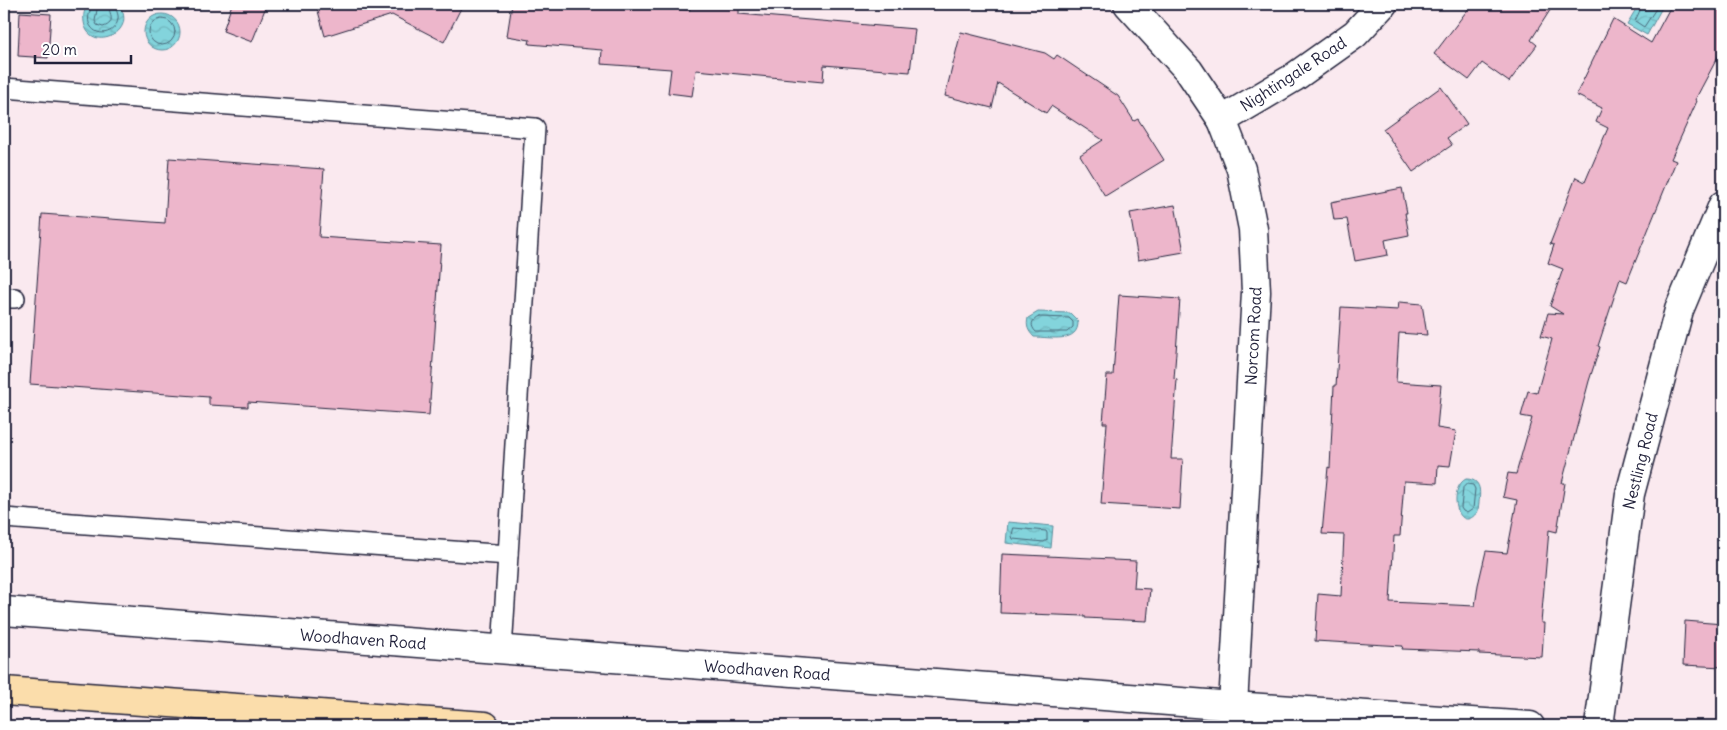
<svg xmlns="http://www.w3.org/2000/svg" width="1727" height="730" viewBox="0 0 1727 730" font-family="Delius,sans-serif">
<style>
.water{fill:url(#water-waves);stroke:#5c8d9c}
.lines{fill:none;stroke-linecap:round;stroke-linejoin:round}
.shore{stroke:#49697b;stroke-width:1}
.building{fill:#edb6cb;stroke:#22223b}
.service-casing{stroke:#22223b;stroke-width:22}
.minor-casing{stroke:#22223b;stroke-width:31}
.motorway-casing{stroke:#22223b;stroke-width:31}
.service{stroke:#fff;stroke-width:19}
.minor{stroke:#fff;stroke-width:28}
.motorway{stroke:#fbddab;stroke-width:28}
.labels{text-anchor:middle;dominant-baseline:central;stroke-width:4;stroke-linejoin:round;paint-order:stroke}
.street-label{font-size:16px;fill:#22223b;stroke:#fff}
</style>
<defs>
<pattern id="water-waves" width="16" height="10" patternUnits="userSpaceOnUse" patternTransform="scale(1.25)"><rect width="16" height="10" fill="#83d4dc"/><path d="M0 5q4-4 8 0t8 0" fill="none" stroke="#71b6be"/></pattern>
</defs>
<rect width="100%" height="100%" fill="#fae9ef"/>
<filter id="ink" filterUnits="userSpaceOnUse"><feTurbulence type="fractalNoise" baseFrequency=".02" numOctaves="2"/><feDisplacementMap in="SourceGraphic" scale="10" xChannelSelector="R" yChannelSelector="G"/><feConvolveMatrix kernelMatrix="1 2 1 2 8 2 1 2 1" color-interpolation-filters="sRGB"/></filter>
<g filter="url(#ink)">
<!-- water -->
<g class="water">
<path d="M89 4H118C141 32 89 55 84 22 83 15 84 9 89 4Z"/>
<path d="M1639 4H1664L1647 35 1627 24Z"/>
<circle cx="162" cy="32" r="18"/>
<path d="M1038 312 1070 313 1078 321C1079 344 1050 337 1034 337 1028 331 1026 326 1028 318Z"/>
<path d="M1466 479C1485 479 1479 498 1478 511 1459 538 1446 489 1466 479Z"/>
<path d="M1008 522 1053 526 1051 548 1006 543Z"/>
</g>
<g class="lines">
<!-- shore -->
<g class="shore">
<path d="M92 4C91 10 87 16 89 23 95 39 116 34 118 19 119 14 115 9 115 4"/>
<path d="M98 4 95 21 97 25 103 27C117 23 109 13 108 4"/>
<path d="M1643 4 1635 21 1644 27 1659 4"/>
<circle cx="162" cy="32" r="13"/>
<path d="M1039 317 1069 318 1073 322V327L1067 332H1036C1030 326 1031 320 1039 317Z"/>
<path d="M1467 484 1473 485 1475 489 1473 509 1467 513 1463 511 1461 508 1463 488Z"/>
<path d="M1014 528 1046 531 1047 533V540L1044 542 1013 539 1012 536Z"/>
</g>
</g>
<!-- building -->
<g class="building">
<path d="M232 4H267L252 42 223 31Z"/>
<path d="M316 4H463L444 42 392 15 325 36Z"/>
<path d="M512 4H579L690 10V4H739V14L915 29 910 72 824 65 823 82 696 70 692 96 668 93 671 69 601 64 602 50 529 44 530 40 507 36Z"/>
<path d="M1472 4H1554L1531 40 1537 45 1509 82 1482 63 1469 80 1434 54Z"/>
<path d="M1672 4H1723V47L1695 100 1697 101 1671 159 1676 161 1627 282 1620 279 1598 346 1600 347 1589 381 1562 483H1565L1557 532 1549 530 1541 623H1544L1542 657 1479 654V652L1402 649 1403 646 1315 641 1318 594 1341 596 1344 535 1322 534 1328 467 1330 468 1334 386H1336L1341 307 1398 310 1399 302 1422 304 1427 335 1399 333 1396 382 1441 385 1437 428 1456 431 1450 466 1438 465 1437 483 1404 481 1400 536H1394L1390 602 1475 606 1478 585 1486 551 1507 553 1517 500 1503 497 1508 473 1516 474 1532 418 1521 416 1528 391 1537 393 1552 339 1541 336 1548 313 1563 314 1550 306 1563 269 1548 263 1554 245 1550 244 1576 177 1585 182 1608 128 1596 122 1602 108 1576 95 1613 19 1651 43Z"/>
<path d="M20 12 51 14 48 58 18 56Z"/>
<path d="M961 32 1045 53 1054 59 1057 55 1118 96 1134 121 1138 119 1164 160 1105 196 1080 155 1103 140 1051 106 1046 113 998 83 992 108 945 96Z"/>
<path d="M1441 87 1467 124 1447 138 1452 145 1413 172 1383 129Z"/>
<path d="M169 158 324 169 319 237 441 245 429 415 248 402V407L209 405V397L30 384 42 214 165 223Z"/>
<path d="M1402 188 1407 213H1405L1409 235 1385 240 1388 255 1355 261 1347 219 1334 220 1331 202Z"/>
<path d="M1175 205 1184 252 1138 260 1130 213Z"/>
<path d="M1119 295 1180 299 1174 379 1177 380 1171 459H1183L1180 509 1101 504 1107 423H1103L1107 375H1113Z"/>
<path d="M1002 554 1113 559V560L1136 561 1134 588 1150 589 1147 621 1085 618V616L1000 613Z"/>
<path d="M1685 621 1723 624V667L1683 665Z"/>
</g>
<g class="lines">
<!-- service casing -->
<g class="service-casing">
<g id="service">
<path d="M4 88 535 128 502 650"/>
<path d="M4 298H15"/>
<path d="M4 518 508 555"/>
</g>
</g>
<!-- minor casing -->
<g class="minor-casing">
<g id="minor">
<path d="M1128 4 1189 71 1222 120 1241 169 1253 229 1256 292 1233 706"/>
<path d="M1222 120 1293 78 1355 34 1383 4"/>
<path d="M4 611 1233 706 1530 726"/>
<path d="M1599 726 1630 494 1679 310 1723 205"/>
</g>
</g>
<!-- motorway casing -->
<g class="motorway-casing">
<path id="motorway" d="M4 691 485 726"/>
</g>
<!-- service -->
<use href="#service" class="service"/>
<!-- minor -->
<use href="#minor" class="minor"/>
<!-- motorway -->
<use href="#motorway" class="motorway"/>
</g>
</g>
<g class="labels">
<!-- street labels -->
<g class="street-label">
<text transform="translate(1293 74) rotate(-33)">Nightingale Road</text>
<text transform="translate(1253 336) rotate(-87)">Norcom Road</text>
<text transform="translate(1640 461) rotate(-76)">Nestling Road</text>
<text transform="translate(363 639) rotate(4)">Woodhaven Road</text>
<text transform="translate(767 670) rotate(4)">Woodhaven Road</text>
</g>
</g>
<!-- margin -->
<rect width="1727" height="730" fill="none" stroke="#fff" stroke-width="20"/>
<rect x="10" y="10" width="1707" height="710" fill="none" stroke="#22223b" stroke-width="2" filter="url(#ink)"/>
<!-- scale -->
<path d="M35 55v8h96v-8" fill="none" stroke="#22223b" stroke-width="2.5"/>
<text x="42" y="55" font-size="15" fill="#22223b" stroke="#ffffff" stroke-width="4" paint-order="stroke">20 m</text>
</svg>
